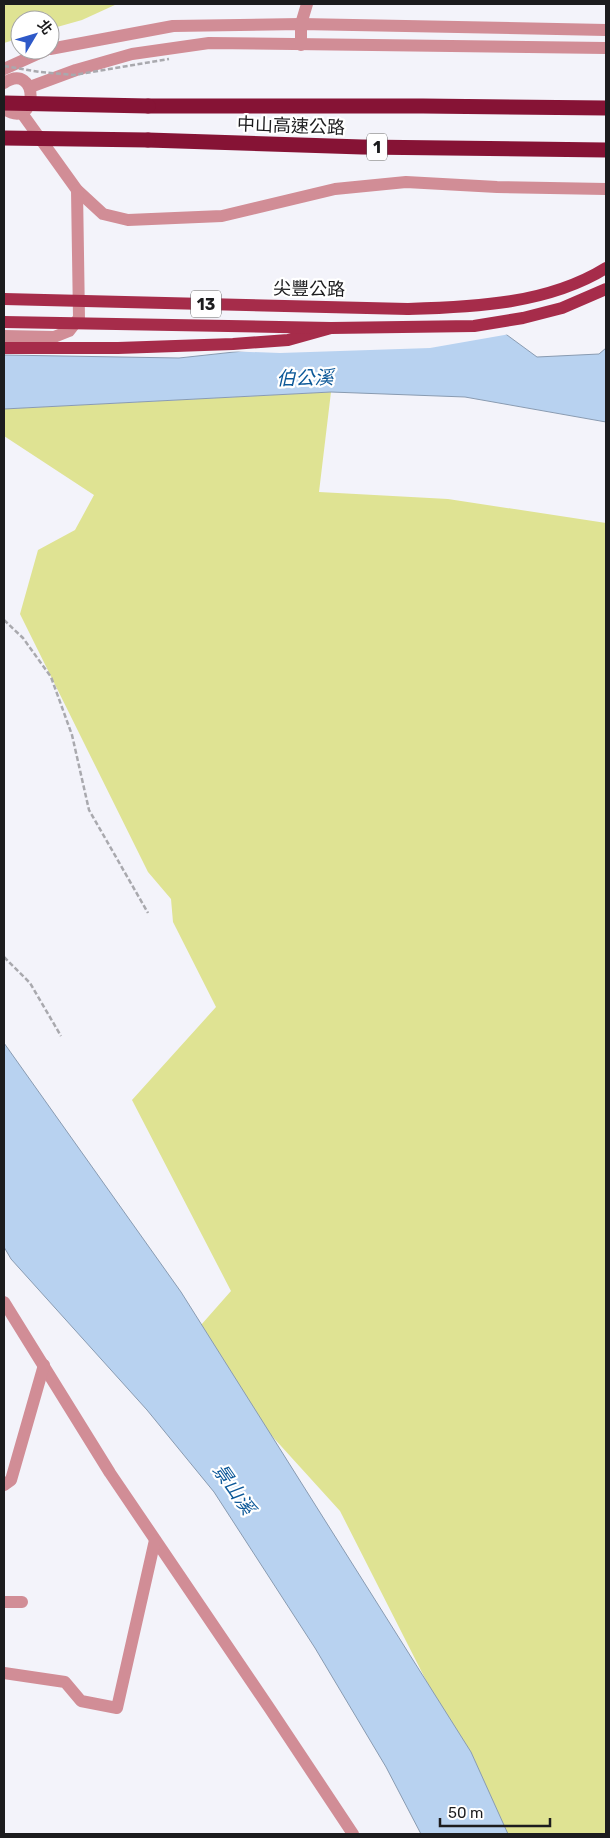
<svg xmlns="http://www.w3.org/2000/svg" width="610" height="1838" viewBox="0 0 610 1838" font-family="Rubik,'Noto Sans TC',sans-serif">
<style>
.green{fill:#dfe393}
.water{fill:#b8d2f0;stroke:#899bb1}
.pier{fill:#f3f3fa}
.lines{fill:none;stroke-linecap:round;stroke-linejoin:round}
.path{stroke:#a9a9ae;stroke-width:2.5;stroke-dasharray:5 2.5;stroke-linecap:butt}
.minor{stroke:#d18d96;stroke-width:12}
.major{stroke:#a62c4a;stroke-width:12}
.highway{stroke:#861335;stroke-width:15}
.path-bridge{stroke:#a9a9ae;stroke-width:2.5;stroke-dasharray:5 2.5;stroke-linecap:butt}
.major-bridge{stroke:#a62c4a;stroke-width:12}
.highway-bridge{stroke:#861335;stroke-width:15}
.labels{text-anchor:middle;dominant-baseline:central;stroke-width:4.5;stroke-linejoin:round;paint-order:stroke}
.shield{fill:#fff;stroke:#606062;stroke-width:1}
.shield-label{font-size:16px;font-weight:bold;fill:#1c1c1e}
.street-label{font-size:18px;fill:#1c1c1e;stroke:#fff}
.water-label{font-size:19px;font-style:italic;fill:#0c5898;stroke:#fff}
</style>
<rect width="100%" height="100%" fill="#f3f3fa"/>
<!-- green -->
<g class="green">
<path d="M4 4H117L82 20 50 29V20H20V38L4 43Z"/>
<path d="M331 392 319 492 448 499 606 523V1834H504L340 1511 193 1349 201 1325 231 1291 132 1100 216 1007 173 922 171 899 148 872 20 614 38 550 75 530 94 495 4 436V409Z"/>
</g>
<!-- water -->
<g class="water">
<path d="M492 324 537 357 599 354 606 348V422L465 397 331 392 4 409V355L179 358Z"/>
<path d="M4 1043 181 1292 471 1752 508 1834H421L386 1767 315 1648 214 1492 147 1410 11 1259 4 1247Z"/>
</g>
<!-- pier -->
<path class="pier" d="M419 308 493 322 510 334 430 348 280 353 224 351 261 347 272 336 278 320Z"/>
<g class="lines">
<!-- path -->
<g class="path">
<path d="M4 620 23 638 51 677 72 735 89 810 148 913"/>
<path d="M4 957 30 983 61 1036"/>
</g>
<!-- minor -->
<g class="minor">
<path d="M301 45V24L307 4"/>
<path d="M50 49 173 26 301 24 606 30"/>
<path d="M4 69 46 50"/>
<path d="M4 83C39 60 40 132 4 109"/>
<path d="M30 87 76 70 132 54 209 43 606 48"/>
<path d="M21 112 77 190 103 214 128 220 222 216 335 189 406 182 497 187 606 189"/>
<path d="M4 336 54 337 69 331 79 318 77 190"/>
<path d="M4 1302 110 1473 270 1709 353 1834"/>
<path d="M4 1485 11 1480 44 1365"/>
<path d="M4 1602H22"/>
<path d="M4 1673 65 1682 81 1701 117 1708 155 1540"/>
</g>
<!-- major -->
<g class="major">
<path d="M408 309C475 307 548 304 606 268"/>
<path d="M4 348H118L233 344 288 340 331 328 474 326 523 318 562 308 606 289"/>
</g>
<!-- highway -->
<g class="highway">
<path d="M148 106H423L606 108"/>
<path d="M148 140 362 147 606 150"/>
</g>
<!-- path-bridge -->
<path class="path-bridge" d="M4 66 40 72 74 75 169 59"/>
<!-- major-bridge -->
<g class="major-bridge">
<path d="M4 299 408 309"/>
<path d="M4 322 331 328"/>
</g>
<!-- highway-bridge -->
<g class="highway-bridge">
<path d="M4 103 148 106"/>
<path d="M4 138 148 140"/>
</g>
</g>
<g class="labels">
<!-- shield labels -->
<g class="shield">
<rect x="367" y="133.5" width="20" height="27" rx="4"/>
<rect x="191" y="290.5" width="30" height="27" rx="4"/>
</g>
<g class="shield-label">
<text x="377" y="147">1</text>
<text x="206" y="304">13</text>
</g>
<!-- street labels -->
<g class="street-label">
<text transform="translate(291 126) rotate(2)">中山高速公路</text>
<text transform="translate(309 289) rotate(1)">尖豐公路</text>
</g>
<!-- water labels -->
<g class="water-label">
<text transform="translate(305 378) rotate(-1)">伯公溪</text>
<text transform="translate(234 1489) rotate(55)">景山溪</text>
</g>
</g>
<!-- border -->
<rect width="610" height="1838" fill="none" stroke="#1c1c1e" stroke-width="10"/>
<!-- north arrow -->
<g transform="translate(35 35) rotate(52)"><circle r="24" fill="#ffffff" stroke="#a4a4a5"/>
<path d="M0-4L9 19L0 12L-9 19Z" fill="#2e59c8"/>
<text y="-8" font-size="14" font-weight="bold" text-anchor="middle" fill="#1c1c1e">北</text>
</g>
<!-- scale -->
<path d="M440 1818v8h110v-8" fill="none" stroke="#1c1c1e" stroke-width="2.5"/>
<text x="448" y="1818" font-size="15" fill="#1c1c1e" stroke="#ffffff" stroke-width="4" paint-order="stroke">50 m</text>
</svg>
